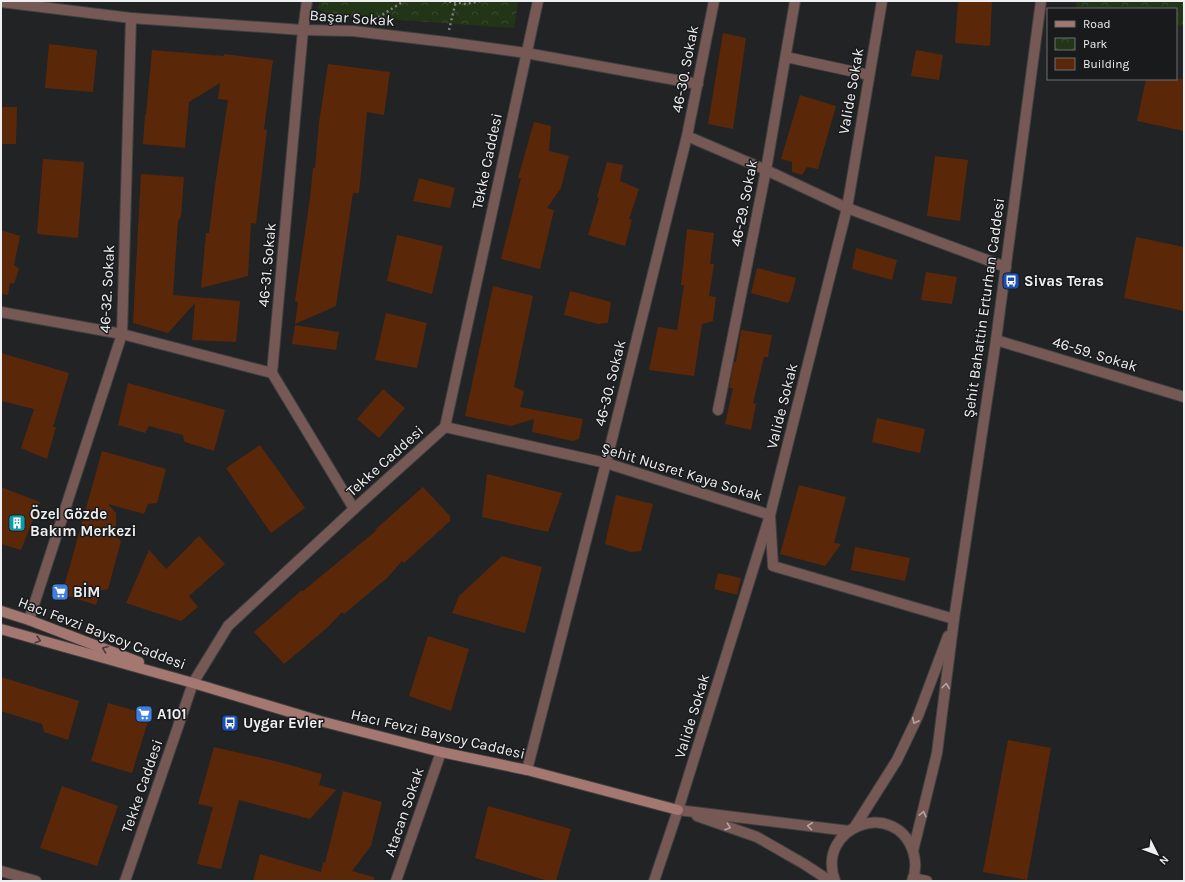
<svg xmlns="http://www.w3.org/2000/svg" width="1185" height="882" viewBox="0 0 1185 882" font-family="Karla,sans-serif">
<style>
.park{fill:url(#park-crowns)}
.pitch{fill:#233517}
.building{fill:#5b2709}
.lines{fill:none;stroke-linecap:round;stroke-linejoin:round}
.street-casing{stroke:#3f4041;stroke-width:12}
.secondary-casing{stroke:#3f4041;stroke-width:12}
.path{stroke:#7d7e7f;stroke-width:2.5;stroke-dasharray:2 3;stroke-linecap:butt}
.street{stroke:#765955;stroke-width:10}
.secondary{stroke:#a57771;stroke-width:10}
.oneway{stroke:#4a3b3a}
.oneway2{stroke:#b2a4a2}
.labels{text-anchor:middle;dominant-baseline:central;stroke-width:3;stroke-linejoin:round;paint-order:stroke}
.street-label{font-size:15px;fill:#eeeff0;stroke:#191a1c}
.poi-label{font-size:15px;font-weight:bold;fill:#eeeff0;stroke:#191a1c;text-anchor:start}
</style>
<defs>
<pattern id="park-crowns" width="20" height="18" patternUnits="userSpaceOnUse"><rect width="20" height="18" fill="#233517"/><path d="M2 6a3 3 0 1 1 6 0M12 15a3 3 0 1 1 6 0" fill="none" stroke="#38492e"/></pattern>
</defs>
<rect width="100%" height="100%" fill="#222325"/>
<!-- park -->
<g class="park">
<path d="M320 1H518L514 28 328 15 318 8Z"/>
<path d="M1077 1H1184V26L1176 25V9H1076Z"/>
</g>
<!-- pitch -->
<path class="pitch" d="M354 1H394L367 18Z"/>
<!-- building -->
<g class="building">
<path d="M958 1H992L990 46 955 43Z"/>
<path d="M723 33 746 38 733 129 708 124Z"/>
<path d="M49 44 97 50 93 92 45 88Z"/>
<path d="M152 50 224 56V54L273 60 264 129 267 130 260 189 256 224 251 223 248 276 201 288 206 233H209L215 185 228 100 218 99 220 83 189 102 185 148 143 144 145 115H146Z"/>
<path d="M916 50 943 55 939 80 911 76Z"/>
<path d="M328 64 390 72 384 115 367 112 359 193H353L336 306 295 324 298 302 295 301 310 198 313 168H315L319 123Z"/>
<path d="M1146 79H1184V131L1137 121Z"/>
<path d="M800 95 836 106 818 169 807 167 802 175 792 172V162L781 159Z"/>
<path d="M1 107H17L16 144H1Z"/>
<path d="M534 122 551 126 549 151 569 156 561 188 547 208 554 210 540 269 501 259 521 178H518Z"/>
<path d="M935 156 968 160 960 221 927 216Z"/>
<path d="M43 159 84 162 78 238 37 234Z"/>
<path d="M607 162 623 165 620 181 639 189 629 219 632 220 625 246 588 235 599 198 597 197Z"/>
<path d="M141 174 184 177 181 216 178 221 173 295 240 301 236 342 192 340 195 303 168 333 133 323Z"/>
<path d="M419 178 455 188 450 208 413 201Z"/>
<path d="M687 229 714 233 710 264H714L709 296 716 297 713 321 702 324 694 376 649 370 658 327 677 330 684 285H681Z"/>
<path d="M1 230 20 236 14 265 19 269 14 284 10 283 8 295 1 294Z"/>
<path d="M397 235 443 246 432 294 387 281Z"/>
<path d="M1136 237 1184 247V311L1124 298Z"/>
<path d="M856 248 897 260 892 280 852 269Z"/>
<path d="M757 268 796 278 791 297 788 303 751 293Z"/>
<path d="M926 272 957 277 952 304 921 300Z"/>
<path d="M493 286 533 296 514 387 524 391 520 407 583 419 579 439 573 441 532 432 534 419 511 426 465 416Z"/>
<path d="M570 291 611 302 608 323 598 324 564 315Z"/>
<path d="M386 313 427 323 417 368 375 360Z"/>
<path d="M295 325 339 332 336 350 292 344Z"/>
<path d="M741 330 772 335 768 357H764L753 403 756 404 751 430 725 424 733 388H729L734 361 736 362Z"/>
<path d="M1 353 69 373 53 427H56L47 459 21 448 34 409 1 401Z"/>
<path d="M128 383 225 410 214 451 188 443 184 441 183 435 149 426 145 433 118 425Z"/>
<path d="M383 389 405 408 379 438 357 419Z"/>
<path d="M877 418 925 429 920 453 872 442Z"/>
<path d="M260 445 305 508 271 533 226 468Z"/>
<path d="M102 451 166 469 157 503 148 504 144 514 108 504 116 513V536L121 541 108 589 100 591 96 605 62 594Z"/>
<path d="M487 474 562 493 548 532 482 517Z"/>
<path d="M799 485 846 497 834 543 841 544 825 566 780 554Z"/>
<path d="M1 487 40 502 21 550 1 544Z"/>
<path d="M423 487 450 516V521L404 563 402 561 387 578 344 614 342 612 328 627 284 664 254 632 302 590 303 591 376 531 375 530Z"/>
<path d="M616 495 653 504 641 551 631 552 605 544Z"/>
<path d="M199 536 225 564 189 596 198 607 181 621 126 603 149 550 166 569Z"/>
<path d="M855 547 910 558 905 581 851 570Z"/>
<path d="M502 556 542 567 525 633 452 613 459 596Z"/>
<path d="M718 573 741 578 737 595 714 589Z"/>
<path d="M428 636 469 649 451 711 409 696Z"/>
<path d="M1 677 79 701 68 740 44 732 42 724 1 711Z"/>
<path d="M108 703 150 715 132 773 91 761Z"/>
<path d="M1008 740 1051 748 1027 880 983 872Z"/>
<path d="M214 747 275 761 322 774 319 785 336 790 310 819 239 800 221 869 197 864 213 807 198 804Z"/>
<path d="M62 786 118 806 97 866 40 848Z"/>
<path d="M343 791 382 802 371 846 352 871 374 877V881H253L260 854 321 872 323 862 325 863Z"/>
<path d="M488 806 571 829 556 881H548L475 858Z"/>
</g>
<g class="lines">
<!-- street casing -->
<g class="street-casing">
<g id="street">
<path d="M307 1 303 30 272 373 354 509"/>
<path d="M1 2 131 18 303 30 353 31 446 42 526 53 698 84"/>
<path d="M786 57 869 75"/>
<path d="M687 136 766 170 847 208 1006 267"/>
<path d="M1 312 122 334 272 373"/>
<path d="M996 340 1184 397"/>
<path d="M718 410 766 170 795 1"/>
<path d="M445 427 606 463 770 515 773 566 954 619"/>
<path d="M29 620 122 334 131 18"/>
<path d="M527 770 606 463 687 136 714 1"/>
<path d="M678 810 849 831"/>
<path d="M697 816 757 837 804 864 830 881"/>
<path d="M854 828 897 760 918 716 948 636"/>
<path d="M913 851 937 753 954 619 996 340 1041 1"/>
<path d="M1 871 36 881"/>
<path d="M913 878 927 881"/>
<path d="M125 881 193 683 228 626 354 509 445 427 538 1"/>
<path d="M396 881 441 752"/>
<path d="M654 881 678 810 770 515 847 208 882 1"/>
<path d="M835 881C815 826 895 798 913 851 916 861 916 872 912 881"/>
</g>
</g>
<!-- secondary casing -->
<g class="secondary-casing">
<g id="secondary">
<path d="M1 611 29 620 139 662"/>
<path d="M1 629 193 683 320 721 441 752 527 770 678 810"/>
</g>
</g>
<!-- path -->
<g class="path">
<path d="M444 1 466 4 481 1"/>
<path d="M374 20 404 1"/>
<path d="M449 30 456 1"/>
</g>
<!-- street -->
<use href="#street" class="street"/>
<!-- secondary -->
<use href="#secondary" class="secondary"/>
</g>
<!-- one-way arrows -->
<defs><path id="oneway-chevron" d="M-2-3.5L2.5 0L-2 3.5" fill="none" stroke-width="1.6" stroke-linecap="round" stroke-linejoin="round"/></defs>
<g class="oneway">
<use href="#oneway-chevron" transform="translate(38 640) rotate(16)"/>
<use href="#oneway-chevron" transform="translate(105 649) rotate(-159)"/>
</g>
<g class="oneway2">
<use href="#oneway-chevron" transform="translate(946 686) rotate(-83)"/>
<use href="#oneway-chevron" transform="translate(915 721) rotate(116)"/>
<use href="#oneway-chevron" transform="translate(923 814) rotate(-76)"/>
<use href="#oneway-chevron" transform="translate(810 826) rotate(-173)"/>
<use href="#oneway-chevron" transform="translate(728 827) rotate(19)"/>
</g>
<!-- icons -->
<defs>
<g id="bus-square" transform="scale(0.9)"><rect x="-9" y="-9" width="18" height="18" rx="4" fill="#1a4fb4" stroke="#191a1c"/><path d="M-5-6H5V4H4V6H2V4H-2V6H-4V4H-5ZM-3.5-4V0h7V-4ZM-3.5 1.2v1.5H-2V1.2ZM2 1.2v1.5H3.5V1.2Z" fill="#fff"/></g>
<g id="building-square" transform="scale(0.9)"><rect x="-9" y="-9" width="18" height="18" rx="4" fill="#0f9aa8" stroke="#191a1c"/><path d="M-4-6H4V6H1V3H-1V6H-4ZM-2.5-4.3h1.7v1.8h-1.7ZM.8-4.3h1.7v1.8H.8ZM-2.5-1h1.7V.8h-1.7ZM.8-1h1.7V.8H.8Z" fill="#fff"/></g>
<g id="supermarket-square" transform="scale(0.9)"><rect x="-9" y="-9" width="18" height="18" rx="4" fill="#3f7fe0" stroke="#191a1c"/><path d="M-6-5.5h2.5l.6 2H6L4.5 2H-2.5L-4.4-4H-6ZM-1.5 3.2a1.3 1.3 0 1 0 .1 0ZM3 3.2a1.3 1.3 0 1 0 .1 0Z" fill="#fff"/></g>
</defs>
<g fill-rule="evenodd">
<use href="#bus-square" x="1011" y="281"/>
<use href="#building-square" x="17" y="523"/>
<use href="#supermarket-square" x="60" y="592"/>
<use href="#supermarket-square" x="144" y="714"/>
<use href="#bus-square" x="230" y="723"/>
</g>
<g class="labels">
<!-- street labels -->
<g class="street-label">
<text transform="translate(352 18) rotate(4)">Başar Sokak</text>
<text transform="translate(685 69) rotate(-79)">46-30. Sokak</text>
<text transform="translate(851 91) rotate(-80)">Valide Sokak</text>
<text transform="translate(487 161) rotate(-78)">Tekke Caddesi</text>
<text transform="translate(744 203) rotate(-79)">46-29. Sokak</text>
<text transform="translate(267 265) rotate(-85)">46-31. Sokak</text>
<text transform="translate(107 289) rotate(-87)">46-32. Sokak</text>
<text transform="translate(984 308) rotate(-82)">Şehit Bahattin Erturhan Caddesi</text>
<text transform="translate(1095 354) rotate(17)">46-59. Sokak</text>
<text transform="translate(610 383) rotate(-76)">46-30. Sokak</text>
<text transform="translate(782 406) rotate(-76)">Valide Sokak</text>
<text transform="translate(385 461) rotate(-42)">Tekke Caddesi</text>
<text transform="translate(682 472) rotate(17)">Şehit Nusret Kaya Sokak</text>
<text transform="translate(102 633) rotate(21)">Hacı Fevzi Baysoy Caddesi</text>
<text transform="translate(692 716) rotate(-73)">Valide Sokak</text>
<text transform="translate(438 734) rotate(13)">Hacı Fevzi Baysoy Caddesi</text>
<text transform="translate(142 786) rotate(-71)">Tekke Caddesi</text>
<text transform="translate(404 812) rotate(-71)">Atacan Sokak</text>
</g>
<!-- poi labels -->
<g class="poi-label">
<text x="1024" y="281">Sivas Teras</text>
<text x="30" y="514">Özel Gözde<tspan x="30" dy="17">Bakım Merkezi</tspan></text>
<text x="73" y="592">BİM</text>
<text x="157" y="714">A101</text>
<text x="243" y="723">Uygar Evler</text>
</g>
</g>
<!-- border -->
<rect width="1185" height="882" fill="none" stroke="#eeeff0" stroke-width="4"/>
<!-- legend -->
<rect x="1047" y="8" width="130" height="72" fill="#191a1c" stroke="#6e6f71"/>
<rect x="1055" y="21" width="20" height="6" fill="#a57771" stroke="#6e6f71"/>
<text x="1083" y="28" font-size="12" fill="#eeeff0">Road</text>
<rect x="1055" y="38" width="20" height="12" fill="url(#park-crowns)" stroke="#6e6f71"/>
<text x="1083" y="48" font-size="12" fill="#eeeff0">Park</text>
<rect x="1055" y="58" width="20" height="12" fill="#5b2709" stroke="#6e6f71"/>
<text x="1083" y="68" font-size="12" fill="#eeeff0">Building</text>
<!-- north arrow -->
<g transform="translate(1157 854) rotate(132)" stroke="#191a1c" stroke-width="3" paint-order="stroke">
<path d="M0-3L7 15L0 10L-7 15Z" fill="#eeeff0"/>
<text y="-6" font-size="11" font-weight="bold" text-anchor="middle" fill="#eeeff0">N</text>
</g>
</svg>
